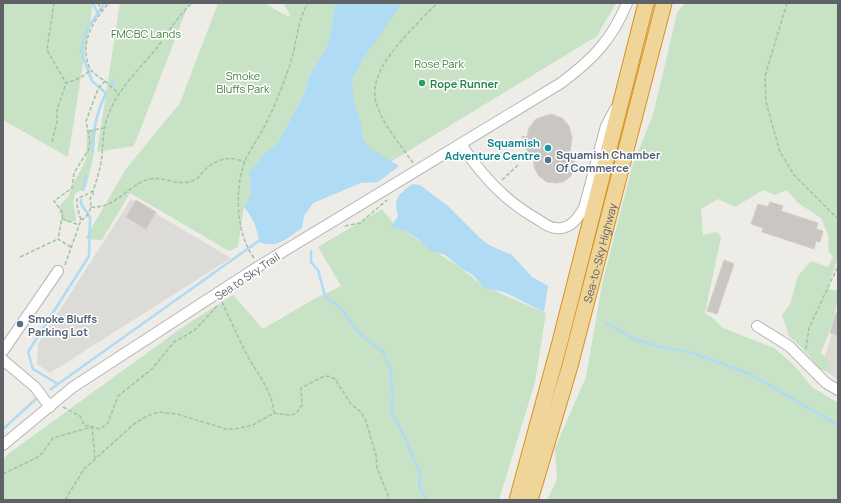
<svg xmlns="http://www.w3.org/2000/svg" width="841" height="503" viewBox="0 0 841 503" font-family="Manrope,sans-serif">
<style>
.industrial{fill:#dddbd8}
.education{fill:#dedbd5}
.green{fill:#c8e2c6}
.water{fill:#b0dbf5}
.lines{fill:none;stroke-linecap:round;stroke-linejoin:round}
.stream{stroke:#b0dbf5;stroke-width:2.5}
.building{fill:#cac7c3;stroke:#d2cdc5}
.minor-casing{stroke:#b3b6b9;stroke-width:12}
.highway-casing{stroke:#d8911d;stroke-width:17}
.path{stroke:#a0c3a8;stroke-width:1.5;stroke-dasharray:4 2;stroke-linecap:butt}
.minor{stroke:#fff;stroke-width:10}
.highway{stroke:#f0d59b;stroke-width:15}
.leisure-dot{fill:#2e9e5b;stroke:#fff;stroke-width:1.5}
.culture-dot{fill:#0f9aa8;stroke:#fff;stroke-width:1.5}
.service-dot{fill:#5c6f8a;stroke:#fff;stroke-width:1.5}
.labels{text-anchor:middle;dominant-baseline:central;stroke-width:3;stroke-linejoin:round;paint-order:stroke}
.park-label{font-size:11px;fill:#428141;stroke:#fff}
.leisure-label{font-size:11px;font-weight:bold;fill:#27864d;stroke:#fff;text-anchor:start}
.culture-label{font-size:11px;font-weight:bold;fill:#0d838f;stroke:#fff;text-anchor:end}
.service-label{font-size:11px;font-weight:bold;fill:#4e5e75;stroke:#fff;text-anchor:start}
.street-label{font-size:11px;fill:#5e6165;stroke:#fff}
</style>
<rect width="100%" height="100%" fill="#eeece6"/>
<!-- industrial -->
<path class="industrial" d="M131 199 231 258 50 373 37 364 38 344Z"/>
<!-- education -->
<path class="education" d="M838 315V380L821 368Z"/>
<!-- green -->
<g class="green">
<path d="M3 3H93L68 157 3 120Z"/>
<path d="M120 3H189L134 146 97 152Z"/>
<path d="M218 3H264L289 17 290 15 283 3H335L329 41 323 54 309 76 304 94 277 144 267 152 249 178 251 195 299 230C285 240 275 248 259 242 257 227 254 218 244 207L238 247 229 251 130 193 102 240 85 239 126 169 180 103Z"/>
<path d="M392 3H616L597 36 387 164 359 139 345 79Z"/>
<path d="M685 3H838V258L829 284 830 290H837C840 306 828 337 821 352L829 363 831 371 821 370 801 347 789 336 782 315 790 304 798 276 811 261 828 267 833 257 829 252 828 235 821 218 798 203 787 190 775 195 763 190 735 207 718 199 701 209 703 235 717 232 721 237 705 313 714 319 723 328 774 348 793 364 812 387 838 403V500H547L557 480 555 448 586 377 602 284 632 167 653 115 677 13Z"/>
<path d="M87 130H96L93 159 86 187 75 194C71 207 76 208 76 221L66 222 59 212 61 204 69 196 72 186 86 160Z"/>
<path d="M382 209 394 224 462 269 483 286 546 313 535 382 499 500H3V460L8 454 184 326 233 295 263 329 314 299 341 286 318 247Z"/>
</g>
<!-- water -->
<g class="water">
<path d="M335 3H402L363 59 352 79 354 102 360 119 363 140 371 149 399 166 378 182 361 183 313 203 304 216 302 228C286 238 279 249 259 242 257 227 253 218 244 207L251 195 249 173 265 153 277 144 304 94 309 76 323 54 329 41Z"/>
<path d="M412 184 420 185 448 206 480 238 489 245 512 255 532 277 548 286 544 312 504 292 484 288 473 275 461 268 445 255 430 250 418 239 405 231 391 227 398 216C393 197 398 196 412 184Z"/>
</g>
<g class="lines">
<!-- stream -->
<g class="stream">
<path d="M93 3 97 12"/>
<path d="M111 86 115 80"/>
<path d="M93 152C93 129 96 114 106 93L92 81 81 51 83 41 89 26 105 3"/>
<path d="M83 190 86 175"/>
<path d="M311 251V262L318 270 325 296 341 309 359 333 383 352 390 367 393 396 392 413 406 440 420 473 419 485 426 500"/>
<path d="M606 323 632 338 660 347 693 353 750 374 838 425"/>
<path d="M58 384 33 369 28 352 89 256 90 217 81 204V200"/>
<path d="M51 389 260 240"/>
<path d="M3 429 36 399"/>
</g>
</g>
<!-- building -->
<g class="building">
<path d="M551 114 562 118 569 126 572 138 570 152 573 154 575 161V167L571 176 563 182 556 183 547 182 539 176 534 167V160L528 153 522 136 527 137 529 128 536 119Z"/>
<path d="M136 200 156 212 146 229 126 217Z"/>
<path d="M770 202 783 206 781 211 818 223 816 229 823 231 820 242 816 241 814 249 762 232 763 228 751 224 758 204 768 207Z"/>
<path d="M724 260 734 264 717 314 707 311Z"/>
<path d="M836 313H838V335L830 333Z"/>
</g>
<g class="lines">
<!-- minor casing -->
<g class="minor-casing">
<g id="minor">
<path d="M461 144C481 175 505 201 537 219 542 222 549 228 556 228 570 230 578 218 584 208L606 126 615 109"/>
<path d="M757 326 789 346 826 383 838 390"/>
<path d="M3 351 58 271"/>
<path d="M3 360 35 387 50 407"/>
<path d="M3 445 73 387 256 268 561 83C592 60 612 40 627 3"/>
</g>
</g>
<!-- highway casing -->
<g class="highway-casing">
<g id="highway">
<path d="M517 500 560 342 646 3"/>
<path id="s1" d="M530 500 570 366 664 3"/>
</g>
</g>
<!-- path -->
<g class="path">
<path d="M54 3 47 50 66 83 80 78 91 70"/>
<path d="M98 3 102 11"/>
<path d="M787 3 765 76 766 102 780 152 794 175 838 219"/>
<path d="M105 81 119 94"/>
<path d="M89 131 104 128"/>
<path d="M52 142 57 122V110L66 83"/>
<path d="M413 163C400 144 382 124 376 102 366 68 416 26 437 3"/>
<path d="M502 180 518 165"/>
<path d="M91 207C114 209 127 187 146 180 161 174 179 188 194 180 198 179 200 175 203 172 215 159 229 155 245 162"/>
<path d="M62 219 79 225"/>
<path d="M81 220C90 216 92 207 90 198L93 195V191"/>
<path d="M345 226 360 223 387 200"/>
<path d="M71 247 58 239 63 213 54 201 72 188 74 173 89 149 90 141 86 121 98 89 105 81C100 78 93 73 90 69 79 43 92 22 109 3"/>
<path d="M20 257 58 239"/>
<path d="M254 258C236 234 234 189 245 161 251 147 261 135 267 121 276 103 284 83 290 64 297 44 297 21 308 3"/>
<path d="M65 265 81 220 77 206V199L93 191C97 179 101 167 102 155 103 142 103 128 108 116 117 90 139 69 156 49 168 33 177 17 192 3"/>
<path d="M222 302C230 319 238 337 247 355 258 375 272 390 274 413"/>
<path d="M806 349 809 328 838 266"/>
<path d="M63 407 80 416 84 425 92 427 95 458"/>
<path d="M3 474 40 456 53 438 92 427 100 429 108 423 118 396 152 369 174 342 195 330 217 306"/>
<path d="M65 500 84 469 134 424 147 416 159 412 177 414 226 429H235L253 425 274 413 289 415 296 414 302 405 301 388 322 377 328 376 335 379 351 404 361 412 366 421 376 455 377 468 390 500"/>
</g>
<!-- minor -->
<use href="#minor" class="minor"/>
<!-- highway -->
<use href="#highway" class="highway"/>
</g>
<!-- markers -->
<circle class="leisure-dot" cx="422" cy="83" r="4"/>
<circle class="culture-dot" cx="548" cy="148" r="4"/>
<g class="service-dot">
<circle cx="548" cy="160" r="4"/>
<circle cx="20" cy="324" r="4"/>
</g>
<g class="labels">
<!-- park labels -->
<g class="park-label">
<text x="146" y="33">FMCBC Lands</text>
<text x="439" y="63">Rose Park</text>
<text x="243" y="75">Smoke<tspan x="243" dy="13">Bluffs Park</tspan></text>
</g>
<!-- leisure labels -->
<g class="leisure-label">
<text x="430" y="83">Rope Runner</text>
</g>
<!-- culture labels -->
<g class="culture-label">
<text x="540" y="142">Squamish<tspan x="540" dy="13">Adventure Centre</tspan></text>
</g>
<!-- service labels -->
<g class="service-label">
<text x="556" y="154">Squamish Chamber<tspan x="556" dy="13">Of Commerce</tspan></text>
<text x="28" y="318">Smoke Bluffs<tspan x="28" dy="13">Parking Lot</tspan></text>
</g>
<!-- street labels -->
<g class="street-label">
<text stroke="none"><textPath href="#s1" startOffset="257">Sea-to-Sky Highway</textPath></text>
<text transform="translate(247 276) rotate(-34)">Sea to Sky Trail</text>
</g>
</g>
<!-- border -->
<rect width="841" height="503" fill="none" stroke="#5e6165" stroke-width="8"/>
</svg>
